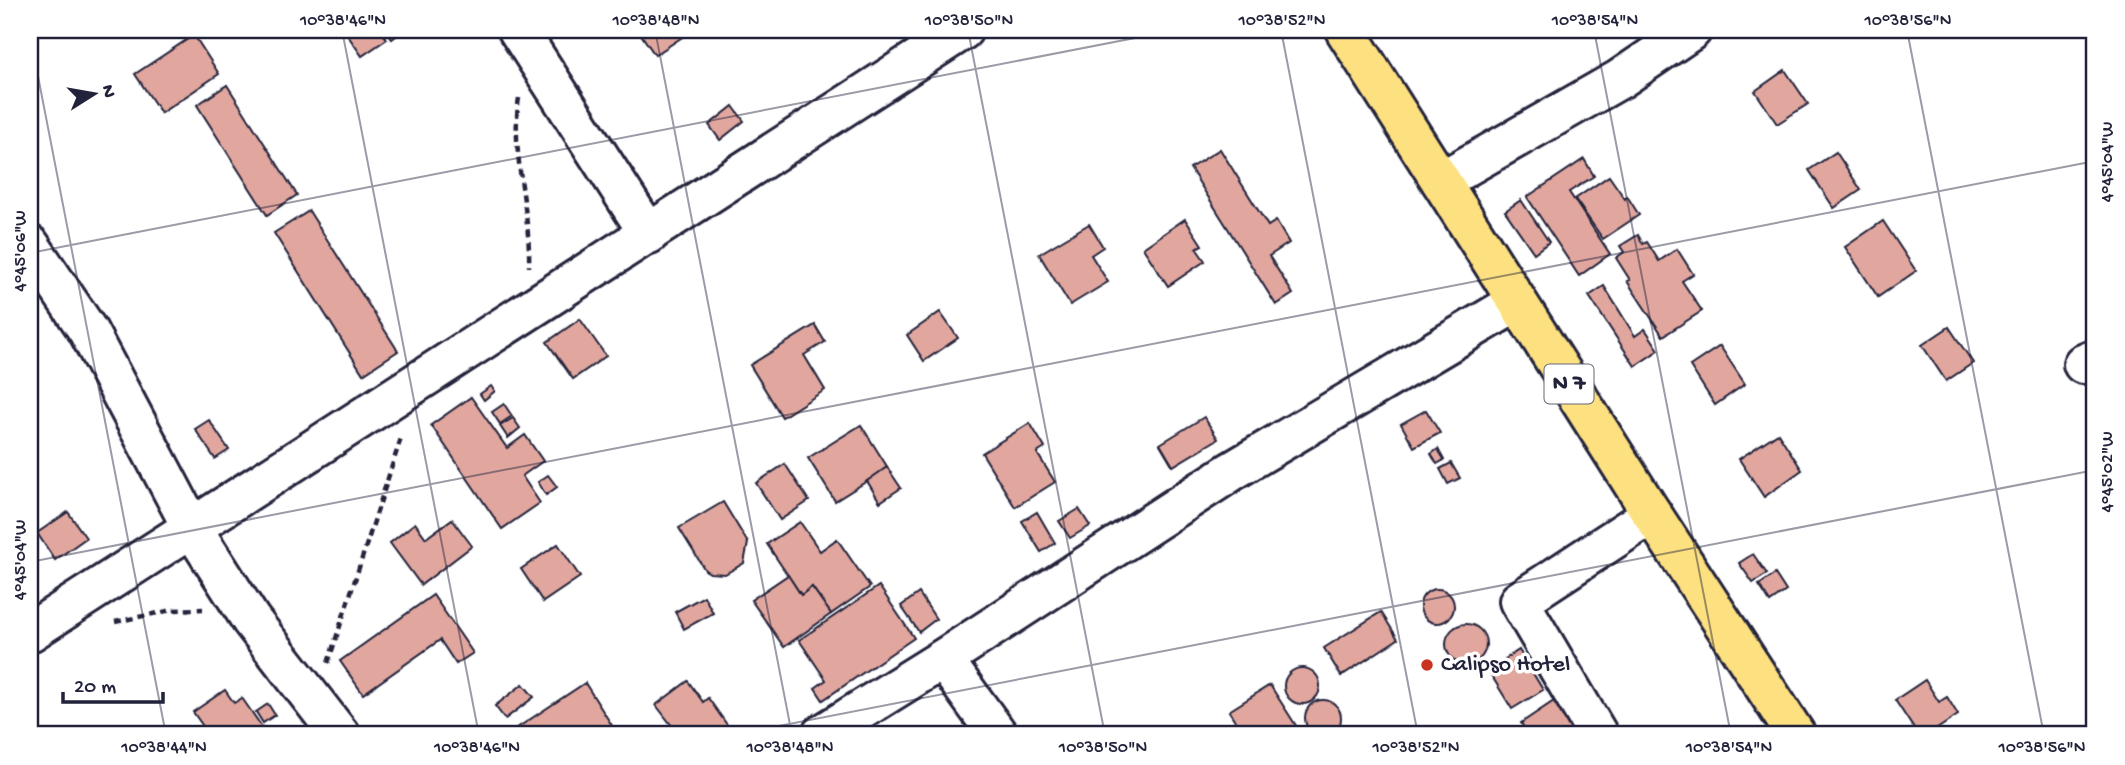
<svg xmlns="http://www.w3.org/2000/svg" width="2125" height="765" viewBox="0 0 2125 765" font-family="'Gochi Hand',sans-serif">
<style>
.building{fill:#e1a79f;stroke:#22223b;stroke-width:2}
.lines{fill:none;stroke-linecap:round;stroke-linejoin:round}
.street-casing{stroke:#22223b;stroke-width:44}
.highway-casing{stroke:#22223b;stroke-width:44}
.path{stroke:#22223b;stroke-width:4.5;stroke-dasharray:7 5;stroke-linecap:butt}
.street{stroke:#fff;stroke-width:38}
.highway{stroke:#fde080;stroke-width:38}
.ticks{fill:none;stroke:#22223b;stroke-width:2;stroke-opacity:0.45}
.poi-dot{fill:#c8321e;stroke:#fff;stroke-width:2.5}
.labels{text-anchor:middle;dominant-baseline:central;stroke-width:7;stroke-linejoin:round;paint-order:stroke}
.shield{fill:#fff;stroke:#646476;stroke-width:2}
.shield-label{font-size:23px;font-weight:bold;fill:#22223b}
.poi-label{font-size:24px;fill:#22223b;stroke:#fff;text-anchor:start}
.neatline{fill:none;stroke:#22223b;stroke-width:2.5}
.ticks-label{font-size:18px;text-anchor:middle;fill:#22223b}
</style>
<rect width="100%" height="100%" fill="#fff"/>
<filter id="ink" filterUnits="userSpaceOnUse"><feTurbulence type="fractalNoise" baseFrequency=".0143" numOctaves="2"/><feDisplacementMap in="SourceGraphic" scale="14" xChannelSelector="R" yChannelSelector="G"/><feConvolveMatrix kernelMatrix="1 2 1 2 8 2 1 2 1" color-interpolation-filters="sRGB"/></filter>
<g filter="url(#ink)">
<!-- building -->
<g class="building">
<path d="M344 30H380L387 39 362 56Z"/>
<path d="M385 30H404L392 39Z"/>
<path d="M638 30H689L690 32 655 55Z"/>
<path d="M194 35 219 74 161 113 135 74Z"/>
<path d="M1785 70 1808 104 1777 124 1755 91Z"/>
<path d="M227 85 297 195 267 215 197 105Z"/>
<path d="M733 106 744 121 720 140 709 125Z"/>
<path d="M1220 149 1268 226 1276 221 1289 243 1269 256 1293 294 1276 305 1190 168Z"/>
<path d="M1836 152 1861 190 1834 208 1809 170Z"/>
<path d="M1584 159 1594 176 1569 192 1610 254 1579 276 1527 197Z"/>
<path d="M1609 176 1625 199 1627 196 1639 215 1603 239 1575 199Z"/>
<path d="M1521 200 1549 242 1534 253 1505 211Z"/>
<path d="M309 211 398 351 363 374 274 233Z"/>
<path d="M1185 219 1202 245 1196 248 1205 261 1168 286 1143 248Z"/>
<path d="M1883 221 1916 271 1878 297 1845 247Z"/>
<path d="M1089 224 1103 247 1091 255 1108 282 1070 305 1039 254Z"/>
<path d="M1638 235 1643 244 1647 242 1659 261 1677 249 1693 274 1682 281 1702 311 1663 336 1627 281 1630 280 1616 258 1624 252 1620 246Z"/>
<path d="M1604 286 1635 336 1645 329 1659 350 1635 366 1589 296Z"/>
<path d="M940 312 958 338 924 361 907 335Z"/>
<path d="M580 319 606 356 573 379 547 342Z"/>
<path d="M815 325 825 342 804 355 825 390 782 417 750 365Z"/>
<path d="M1949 327 1973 363 1946 381 1922 345Z"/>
<path d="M1720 346 1745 384 1715 405 1690 366Z"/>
<path d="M491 386 495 391 484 400 480 394Z"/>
<path d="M471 397 507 448 525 435 543 461 522 476 540 503 502 529 431 425Z"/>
<path d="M504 404 512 416 500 424 492 412Z"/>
<path d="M1426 410 1440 433 1414 447 1401 424Z"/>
<path d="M1204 417 1218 439 1173 466 1160 444Z"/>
<path d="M513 418 520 428 508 438 500 426Z"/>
<path d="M209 420 229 450 215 459 195 429Z"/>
<path d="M1030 423 1045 448 1037 453 1055 482 1015 507 982 453Z"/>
<path d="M861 425 888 468 835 501 808 458Z"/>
<path d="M1778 433 1802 470 1764 497 1739 459Z"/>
<path d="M1438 449 1444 460 1437 464 1431 454Z"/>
<path d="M1451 463 1460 478 1448 484 1440 469Z"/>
<path d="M785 464 809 501 780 520 756 483Z"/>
<path d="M887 467 901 488 880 502 867 481Z"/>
<path d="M548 475 557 487 546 495 538 482Z"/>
<path d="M723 502 748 543 744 563 725 574 710 573 705 570 679 528Z"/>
<path d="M1079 509 1090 526 1070 538 1059 521Z"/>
<path d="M68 512 86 538 55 560 37 533Z"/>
<path d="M1037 512 1055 543 1041 552 1022 521Z"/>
<path d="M452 519 472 546 421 585 390 543 415 523 426 538Z"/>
<path d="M800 522 820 551 837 539 870 587 831 614 812 587 801 595 767 544Z"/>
<path d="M558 544 580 577 543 602 521 569Z"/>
<path d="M1753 554 1767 574 1753 583 1739 563Z"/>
<path d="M1775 574 1786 591 1770 602 1759 585Z"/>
<path d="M788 575 801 595 812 587 831 614 784 647 751 600Z"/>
<path d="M879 586 914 638 823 700 815 688 826 680 799 640Z"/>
<circle cx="1437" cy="606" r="17"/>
<path d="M919 593 936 619 919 632 901 606Z"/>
<path d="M433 595 473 653 456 664 440 640 363 694 340 661Z"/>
<path d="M704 596 713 613 684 629 675 612Z"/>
<path d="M1381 612 1398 639 1341 676 1324 648Z"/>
<circle cx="1466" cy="644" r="20"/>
<path d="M1519 650 1543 690 1512 709 1488 670Z"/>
<circle cx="1302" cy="686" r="18"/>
<path d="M1925 680 1939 702 1947 697 1958 715 1928 735H1918L1895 700Z"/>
<path d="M688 681 703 702 708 698 730 729 721 735H679L656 705Z"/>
<path d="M585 683 618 735H513L511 732Z"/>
<path d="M523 684 534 697 505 719 495 706Z"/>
<path d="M1270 685 1302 735H1244L1229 711Z"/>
<path d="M225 690 234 703 242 698 264 730 257 735H203L207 732 193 712Z"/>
<circle cx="1323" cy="718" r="18"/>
<path d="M1554 701 1576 735H1529L1521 723Z"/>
<path d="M268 704 275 715 263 723 256 712Z"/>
</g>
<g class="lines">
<!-- street casing -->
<g class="street-casing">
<g id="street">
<path d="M518 30 649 234"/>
<path d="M1441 181 1620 79 1692 30"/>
<path d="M30 245 88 331 192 528 251 620 340 735"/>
<path d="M2083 364 2095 359"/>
<path d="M30 632 963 30"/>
<path d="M943 659 998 735"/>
<path d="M821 735 943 659 1232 471 1517 302"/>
<path d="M1598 735 1519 601 1652 514"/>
</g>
</g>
<!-- highway casing -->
<g class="highway-casing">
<path id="highway" d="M1345 30 1652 514 1796 735"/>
</g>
<!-- path -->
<g class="path">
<path d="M519 98C510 152 531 211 529 267"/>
<path d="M115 622 172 610 203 609"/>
<path d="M328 663 402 435"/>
</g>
<!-- street -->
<use href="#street" class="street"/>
<!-- highway -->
<use href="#highway" class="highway"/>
</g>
</g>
<!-- ticks -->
<path class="ticks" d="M342 30 479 735M655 30 792 735M968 30 1105 735M1281 30 1418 735M1594 30 1731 735M1907 30 2044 735M30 35 166 735M30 253 1176 30M30 562 2095 161M732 735 2095 470"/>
<!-- markers -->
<circle class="poi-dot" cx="1427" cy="665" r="7"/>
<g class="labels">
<!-- shield labels -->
<rect class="shield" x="1544.5" y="364.5" width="49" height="39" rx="5"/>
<g class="shield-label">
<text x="1569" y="384">N 7</text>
</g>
<!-- poi labels -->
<g class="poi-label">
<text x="1441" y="665">Calipso Hotel</text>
</g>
</g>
<!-- margin -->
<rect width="2125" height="765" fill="none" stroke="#fff" stroke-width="77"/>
<!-- north arrow -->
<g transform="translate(94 94) rotate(79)" stroke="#ffffff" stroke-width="5" paint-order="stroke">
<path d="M0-5L12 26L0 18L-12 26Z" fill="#22223b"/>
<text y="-10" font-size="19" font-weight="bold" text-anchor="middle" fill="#22223b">N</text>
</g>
<!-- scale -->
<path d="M63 692v10h100v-10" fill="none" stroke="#22223b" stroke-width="3.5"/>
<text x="74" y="692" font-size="21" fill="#22223b" stroke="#ffffff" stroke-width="5" paint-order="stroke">20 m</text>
<rect x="38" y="38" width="2048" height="688" class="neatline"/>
<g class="ticks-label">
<text x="343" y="25">10°38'46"N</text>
<text x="656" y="25">10°38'48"N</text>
<text x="969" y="25">10°38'50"N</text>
<text x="1282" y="25">10°38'52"N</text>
<text x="1595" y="25">10°38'54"N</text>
<text x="1908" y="25">10°38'56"N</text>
<text transform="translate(2106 162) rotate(-90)" y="6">4°45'04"W</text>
<text transform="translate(19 251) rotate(-90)" y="6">4°45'06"W</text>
<text transform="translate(2106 472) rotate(-90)" y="6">4°45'02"W</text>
<text transform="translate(19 560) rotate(-90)" y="6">4°45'04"W</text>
<text x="164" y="752">10°38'44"N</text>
<text x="477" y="752">10°38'46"N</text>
<text x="790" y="752">10°38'48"N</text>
<text x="1103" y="752">10°38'50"N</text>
<text x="1416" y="752">10°38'52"N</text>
<text x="1729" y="752">10°38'54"N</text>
<text x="2042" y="752">10°38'56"N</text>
</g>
</svg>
